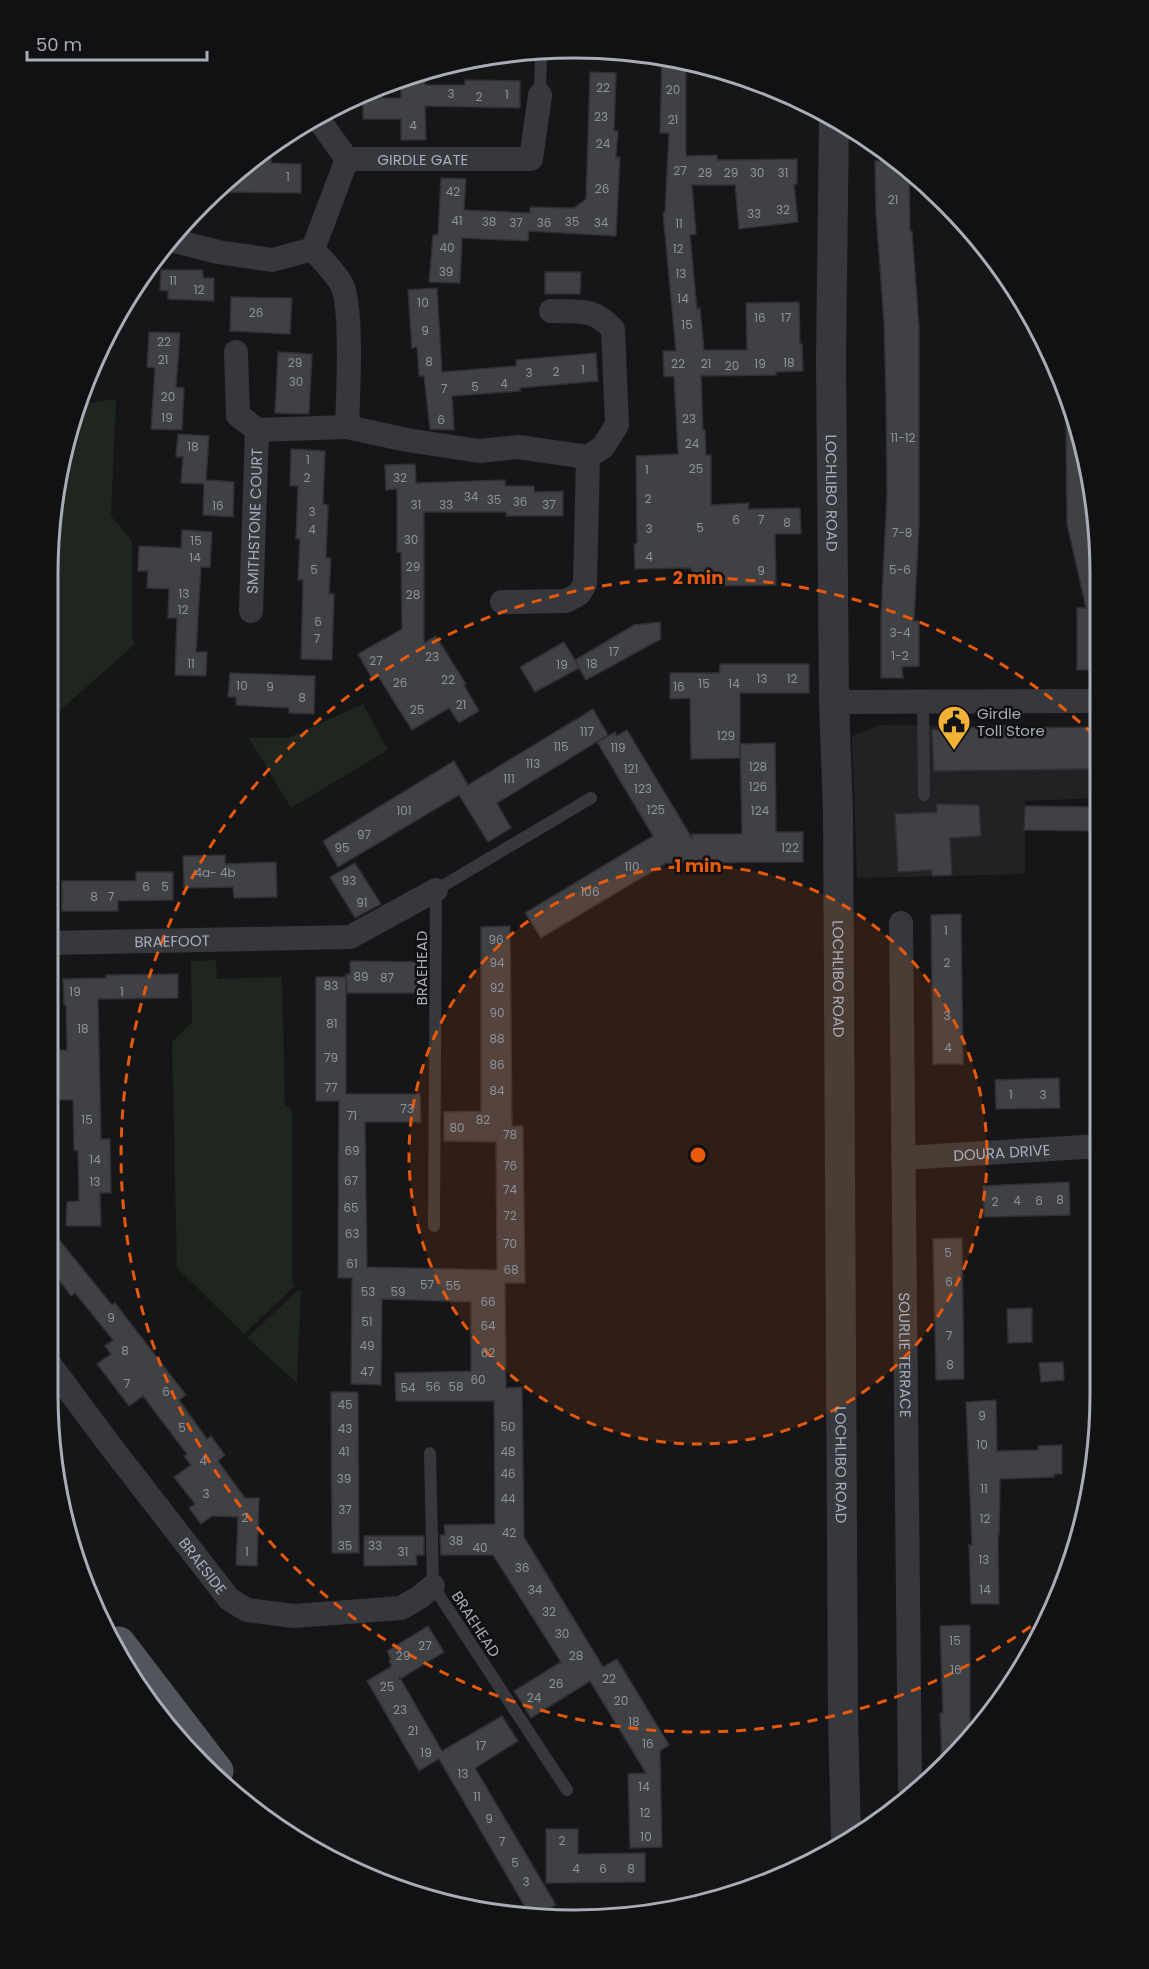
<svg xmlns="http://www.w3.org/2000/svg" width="1149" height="1969" viewBox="0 0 1149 1969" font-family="Poppins,sans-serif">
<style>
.built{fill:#222225}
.green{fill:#1e261f}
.building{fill:#404145;stroke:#303034;stroke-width:1.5}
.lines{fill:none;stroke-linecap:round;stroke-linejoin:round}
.service{stroke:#37383d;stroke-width:12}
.minor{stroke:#37383d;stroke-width:24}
.tertiary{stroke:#37383d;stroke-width:30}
.primary{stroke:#53555c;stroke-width:33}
.ring{fill:none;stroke:#e8590c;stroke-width:3;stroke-dasharray:10 8}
.labels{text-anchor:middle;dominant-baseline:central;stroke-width:5;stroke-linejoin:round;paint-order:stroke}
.number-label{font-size:12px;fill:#8e929b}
.street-label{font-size:15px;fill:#a8adb8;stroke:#111113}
.poi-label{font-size:15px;fill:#a8adb8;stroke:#111113;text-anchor:start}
.rim{fill:none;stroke:#a8adb8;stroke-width:3}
.centre{fill:#e8590c;stroke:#111113;stroke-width:3}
.ring-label{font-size:18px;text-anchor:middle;font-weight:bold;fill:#e8590c;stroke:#111113;stroke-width:5;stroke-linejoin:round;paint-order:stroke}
</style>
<rect width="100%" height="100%" fill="#161618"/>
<!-- built -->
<path class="built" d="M880 725 1100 727V798L1025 801V874L857 878 852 736Z"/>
<!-- green -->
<g class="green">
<path d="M116 399 111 516 132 541V637L135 644 49 720V540L76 405Z"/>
<path d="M363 704 388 750 291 808 249 738H288Z"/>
<path d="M216 960 217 979 282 977 285 1104 292 1111V1282L295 1286 244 1334 177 1268 172 1042 192 1022 191 961Z"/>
<path d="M298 1290 301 1292 297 1383 247 1338Z"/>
</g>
<!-- building -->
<g class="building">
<path d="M662 57 686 61V156L717 155V160L797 159V184H794L798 222 739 229 735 185H692L696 234 690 235 697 309 700 308 704 350H747L746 303 799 302 800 344H802L803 371 776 372V375L701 376 703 430H705L706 455H711V505L749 503 748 509 800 508 801 534H775L776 585 717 586 716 580 692 581 691 568 635 569 634 544H637L636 456 678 454 674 376 664 377 663 351H676L663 213 665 212 669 133H660Z"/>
<path d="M590 72 616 73 614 131H618L616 157H620L616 236 529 231 528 241 462 238 460 283 429 282 433 235H438L441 178 466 179 464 210 530 213V207L574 208 586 199Z"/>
<path d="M422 73V81H425V85H465V80L520 81V108L425 106 426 140H401V119H363V98H401V80Z"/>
<path d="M272 145 271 163 301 164V193L215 192Z"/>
<path d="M875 161H896L909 171 910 231H912L919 327V524L914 621H919V666L902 667 903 678H881V616L887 494 886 399 884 322 876 213Z"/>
<path d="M161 270H203V278H214V301L168 299V291L160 290Z"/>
<path d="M545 272H581L580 294H545Z"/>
<path d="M437 288 442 372 516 366V360L596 353 598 381 520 388V391L452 396 454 430 430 429 424 376H419L417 347 412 348 408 290Z"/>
<path d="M231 297 292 298 290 334 230 331Z"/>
<path d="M149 332 180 333 176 387 184 388 182 430 151 429 155 368 147 367Z"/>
<path d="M278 352 312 354 309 414 275 413Z"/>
<path d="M1076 418 1100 540V670H1077V608H1086L1067 524 1066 419Z"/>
<path d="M178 434 209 436 206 480 234 482 233 517 203 515 204 484 181 483 183 457H176Z"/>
<path d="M291 449 325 451 323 504 328 505 326 558H331L329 594H334L332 660 301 659 303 580H298L300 539H296L298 486H290Z"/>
<path d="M415 464 416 483 505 480V486H534V492L563 491V516H506V512H424V643L436 636 466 684 464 685 479 711 459 723 449 708 412 730 378 676 373 680 358 654 402 629 401 552H397V489L386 490 385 465Z"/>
<path d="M182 530 212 532 210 567H201L196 652H207L206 676 175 675 177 618H168L169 589 147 588 148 571H138L139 546 181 548Z"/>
<path d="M660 622 661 639 586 680 579 668 535 692 520 667 564 642 579 667 575 660 634 625Z"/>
<path d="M720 664H809V693H740V758L691 759 690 698 670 699V673H719Z"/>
<path d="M230 673 315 676 314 714 289 713V708L236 705V697H228Z"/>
<path d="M593 709 608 735 497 803 511 828 488 842 459 795 338 867 323 841 454 761 468 785Z"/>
<path d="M1009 725V728L1100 727V769L934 771 932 730Z"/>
<path d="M627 730 692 838V834H742L740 744 775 743 776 832H803V862L666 863 541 938 525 913 653 836 597 742 615 732 617 736Z"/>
<path d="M936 804 979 805 981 836 950 838 952 875 932 876V870L898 872 895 814 937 812Z"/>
<path d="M1025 806 1100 807V831L1024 830Z"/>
<path d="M225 855V864L276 862 277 897 234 898 233 887 184 888 183 856Z"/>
<path d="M355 863 381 904 355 918 330 877Z"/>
<path d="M136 872H173V900L118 901V911H62V881H136Z"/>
<path d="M961 914 963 1064H933L931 915Z"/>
<path d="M510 926 512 1126H523L525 1283H505L506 1388 522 1387 524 1537 603 1667 617 1659 669 1745 660 1751 662 1847 630 1848 628 1774 646 1773 590 1681 531 1718 514 1691 561 1662 493 1555H441L440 1535H445L444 1525 495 1524 494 1401H396L395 1373 471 1371V1302L382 1299 381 1385 351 1384 352 1278H338L339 1101H316V977H346V1094H420L421 1122H365L367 1267 497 1270 496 1142 444 1141V1112L481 1111V927Z"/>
<path d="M350 961 423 962V993H347L346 974H350Z"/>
<path d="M178 974V998L98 999 101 1139H110L111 1193H100L101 1226H66L67 1202 79 1201 78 1151 74 1150 73 1100H48V1050H67L66 1005H64L63 979 106 978V975Z"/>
<path d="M1059 1078 1060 1108 996 1109 995 1080Z"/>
<path d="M1069 1182 1070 1215 984 1217 983 1186Z"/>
<path d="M48 1226 112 1305 115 1303 186 1395 179 1400 207 1439 211 1436 225 1455 218 1461 245 1498H259L257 1566 236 1565 238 1517 212 1516 201 1524 189 1508 195 1504 174 1477 191 1465 184 1456 187 1454 143 1396 129 1406 97 1364 111 1354 105 1346 113 1340 75 1293 71 1296 48 1265Z"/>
<path d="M962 1238 964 1379 936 1380 933 1239Z"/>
<path d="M1032 1308V1342L1008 1343 1007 1309Z"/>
<path d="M1063 1362 1064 1380 1041 1382 1039 1363Z"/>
<path d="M331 1392H358L359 1553H332Z"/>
<path d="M996 1400 997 1451 1038 1450V1446L1062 1445V1474H1054V1477L1000 1479 999 1535H998L999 1604H971L969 1545H972L966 1402Z"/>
<path d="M364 1536H424V1555H416L417 1565 364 1566Z"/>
<path d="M970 1625V1732L942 1762 940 1713H943L940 1626Z"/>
<path d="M428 1626 444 1652 400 1679 399 1676 442 1751 502 1716 518 1741 475 1768 556 1905 541 1913 528 1912 439 1759 419 1771 367 1681 392 1666 389 1661 391 1660 387 1651Z"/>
<path d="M546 1829H578V1854L645 1853V1882L546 1883Z"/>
</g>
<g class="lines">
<!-- service -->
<g class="service">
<path d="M540 95 541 51"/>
<path d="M923 702 924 795"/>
<path d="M434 1226 436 890 591 798"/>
<path d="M430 1453 433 1586 567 1790"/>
</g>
<!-- minor -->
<g class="minor">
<path d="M322 116 321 123 347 159"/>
<path d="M171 240 218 252 272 260 313 249"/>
<path d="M313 249C322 260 335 272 342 285 353 308 348 398 347 427L407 440 479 451 518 447 588 457"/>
<path id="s1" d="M313 249 347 159H531L540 95"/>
<path d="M551 311C580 312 592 307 613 329L617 425 603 447 588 457"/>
<path d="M236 352 238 415 257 430 347 427"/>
<path d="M502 602 566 601 579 594 585 584 588 457"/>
<path id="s2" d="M251 611 257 430"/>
<path d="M834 702 1100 701"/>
<path id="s3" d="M901 923 910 1787"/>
<path id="s4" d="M49 943 350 937 436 890"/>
<path id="s5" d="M903 1158 1100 1146"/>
<path id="s6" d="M48 1362 109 1444 229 1599 247 1610 294 1616 401 1608 420 1597 433 1586"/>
</g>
<!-- tertiary -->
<path class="tertiary" id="s7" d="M834 119 831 359 834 702 838 812 843 1718 846 1838"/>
<!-- primary -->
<path class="primary" d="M119 1643 217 1771"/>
</g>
<!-- distance rings -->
<circle cx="698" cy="1155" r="289" fill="#e8590c" fill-opacity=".12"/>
<g class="ring">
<circle cx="698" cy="1155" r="289"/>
<path d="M1045 1616A577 577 0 1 1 1099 740"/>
</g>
<!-- icons -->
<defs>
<g id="civic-pin" transform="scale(1.725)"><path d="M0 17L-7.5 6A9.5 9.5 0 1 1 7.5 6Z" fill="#f2b134" stroke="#111113"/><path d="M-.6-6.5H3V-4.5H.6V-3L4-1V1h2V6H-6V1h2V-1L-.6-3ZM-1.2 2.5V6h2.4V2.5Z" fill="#111"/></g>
</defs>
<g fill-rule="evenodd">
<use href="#civic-pin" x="954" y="722"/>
</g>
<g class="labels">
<!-- number labels -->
<g class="number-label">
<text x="603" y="87">22</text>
<text x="673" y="89">20</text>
<text x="451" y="93">3</text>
<text x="507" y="94">1</text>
<text x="479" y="96">2</text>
<text x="601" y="116">23</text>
<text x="673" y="119">21</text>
<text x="413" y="125">4</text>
<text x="603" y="143">24</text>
<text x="680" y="170">27</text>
<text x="705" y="172">28</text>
<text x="731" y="172">29</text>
<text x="757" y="172">30</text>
<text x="783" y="172">31</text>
<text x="288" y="176">1</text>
<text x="602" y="188">26</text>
<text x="453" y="191">42</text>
<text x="893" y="199">21</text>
<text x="783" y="209">32</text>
<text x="754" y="213">33</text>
<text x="457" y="220">41</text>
<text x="489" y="221">38</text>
<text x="572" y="221">35</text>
<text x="516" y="222">37</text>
<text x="544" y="222">36</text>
<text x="601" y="222">34</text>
<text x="679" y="223">11</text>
<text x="447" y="247">40</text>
<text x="678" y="248">12</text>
<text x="446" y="271">39</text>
<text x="681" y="273">13</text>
<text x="173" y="280">11</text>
<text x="199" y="289">12</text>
<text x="683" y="298">14</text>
<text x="423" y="302">10</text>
<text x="256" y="312">26</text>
<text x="760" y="317">16</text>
<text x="786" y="317">17</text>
<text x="687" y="324">15</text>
<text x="425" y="330">9</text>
<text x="164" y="341">22</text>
<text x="163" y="359">21</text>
<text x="429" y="361">8</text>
<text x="295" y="362">29</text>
<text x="789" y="362">18</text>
<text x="678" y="363">22</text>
<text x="706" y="363">21</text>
<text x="760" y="363">19</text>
<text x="732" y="365">20</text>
<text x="583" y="369">1</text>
<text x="556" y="371">2</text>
<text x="529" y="372">3</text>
<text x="296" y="381">30</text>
<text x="504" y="383">4</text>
<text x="475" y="386">5</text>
<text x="444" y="388">7</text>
<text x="168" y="396">20</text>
<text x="167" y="417">19</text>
<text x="689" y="418">23</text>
<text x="441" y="419">6</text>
<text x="903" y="437">11-12</text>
<text x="692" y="443">24</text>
<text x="193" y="446">18</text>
<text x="308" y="459">1</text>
<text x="696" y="468">25</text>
<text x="647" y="469">1</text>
<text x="307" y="477">2</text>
<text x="400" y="477">32</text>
<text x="471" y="496">34</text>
<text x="648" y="498">2</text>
<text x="494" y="499">35</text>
<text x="520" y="501">36</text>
<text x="416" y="504">31</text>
<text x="446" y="504">33</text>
<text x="549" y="504">37</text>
<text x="218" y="505">16</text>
<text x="312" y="511">3</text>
<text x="736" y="519">6</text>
<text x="761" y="519">7</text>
<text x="787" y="522">8</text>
<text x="700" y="527">5</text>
<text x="649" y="528">3</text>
<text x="312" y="529">4</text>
<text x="902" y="532">7-8</text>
<text x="411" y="539">30</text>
<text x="196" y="540">15</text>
<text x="649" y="556">4</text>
<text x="195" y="557">14</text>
<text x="413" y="566">29</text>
<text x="314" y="569">5</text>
<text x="900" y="569">5-6</text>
<text x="761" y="570">9</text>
<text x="184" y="593">13</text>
<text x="413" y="594">28</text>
<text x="183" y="609">12</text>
<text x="318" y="621">6</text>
<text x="900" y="632">3-4</text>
<text x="317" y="638">7</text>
<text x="614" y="651">17</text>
<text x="900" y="655">1-2</text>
<text x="432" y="656">23</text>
<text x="376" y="660">27</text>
<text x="191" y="663">11</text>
<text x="592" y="663">18</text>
<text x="562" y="664">19</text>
<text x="762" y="678">13</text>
<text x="792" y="678">12</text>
<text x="448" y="679">22</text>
<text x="400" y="682">26</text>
<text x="704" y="683">15</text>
<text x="734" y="683">14</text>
<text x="242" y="685">10</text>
<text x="270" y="686">9</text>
<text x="679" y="686">16</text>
<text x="302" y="697">8</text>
<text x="461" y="704">21</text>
<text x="417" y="709">25</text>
<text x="587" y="731">117</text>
<text x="726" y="735">129</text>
<text x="561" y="746">115</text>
<text x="618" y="747">119</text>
<text x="533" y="763">113</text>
<text x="758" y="766">128</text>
<text x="631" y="768">121</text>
<text x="509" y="778">111</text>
<text x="758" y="786">126</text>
<text x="643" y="788">123</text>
<text x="656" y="809">125</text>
<text x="404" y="810">101</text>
<text x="760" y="810">124</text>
<text x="364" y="834">97</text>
<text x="342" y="847">95</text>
<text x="790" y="847">122</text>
<text x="632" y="866">110</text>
<text x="215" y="872">4a- 4b</text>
<text x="349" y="880">93</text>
<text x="146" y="886">6</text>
<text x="165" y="886">5</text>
<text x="590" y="891">106</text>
<text x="94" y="896">8</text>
<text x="111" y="896">7</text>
<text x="362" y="902">91</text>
<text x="946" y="930">1</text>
<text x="496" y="939">96</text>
<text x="497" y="962">94</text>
<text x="947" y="962">2</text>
<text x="361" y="976">89</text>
<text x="387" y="977">87</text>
<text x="331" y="985">83</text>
<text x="497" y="987">92</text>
<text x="75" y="991">19</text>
<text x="122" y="991">1</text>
<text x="497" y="1012">90</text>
<text x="947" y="1015">3</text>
<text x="332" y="1023">81</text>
<text x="83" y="1028">18</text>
<text x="497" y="1038">88</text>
<text x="948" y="1047">4</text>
<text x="331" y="1057">79</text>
<text x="497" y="1064">86</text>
<text x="331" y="1087">77</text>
<text x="497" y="1090">84</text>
<text x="1011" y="1094">1</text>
<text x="1043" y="1094">3</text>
<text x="407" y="1108">73</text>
<text x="352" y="1115">71</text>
<text x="87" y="1119">15</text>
<text x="483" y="1119">82</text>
<text x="457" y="1127">80</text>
<text x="510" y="1134">78</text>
<text x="352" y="1150">69</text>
<text x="95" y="1159">14</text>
<text x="510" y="1165">76</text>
<text x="351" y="1180">67</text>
<text x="95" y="1181">13</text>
<text x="510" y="1189">74</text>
<text x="1060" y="1199">8</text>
<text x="1017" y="1200">4</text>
<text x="1039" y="1200">6</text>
<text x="995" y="1201">2</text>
<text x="351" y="1207">65</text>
<text x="510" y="1215">72</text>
<text x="352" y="1233">63</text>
<text x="510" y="1243">70</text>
<text x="948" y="1252">5</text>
<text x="352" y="1263">61</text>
<text x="511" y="1269">68</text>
<text x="949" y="1281">6</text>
<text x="427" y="1284">57</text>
<text x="453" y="1285">55</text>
<text x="368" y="1291">53</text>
<text x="398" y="1291">59</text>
<text x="488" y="1301">66</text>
<text x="111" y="1317">9</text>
<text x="367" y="1321">51</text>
<text x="488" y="1325">64</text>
<text x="949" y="1335">7</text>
<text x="367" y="1345">49</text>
<text x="125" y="1350">8</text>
<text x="488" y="1352">62</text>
<text x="950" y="1364">8</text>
<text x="367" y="1371">47</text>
<text x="478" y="1379">60</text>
<text x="127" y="1383">7</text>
<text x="433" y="1386">56</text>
<text x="456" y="1386">58</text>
<text x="408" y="1387">54</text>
<text x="166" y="1391">6</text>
<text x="345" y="1404">45</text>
<text x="982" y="1415">9</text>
<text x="508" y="1426">50</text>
<text x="182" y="1427">5</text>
<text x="345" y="1428">43</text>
<text x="982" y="1444">10</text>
<text x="344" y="1451">41</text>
<text x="508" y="1451">48</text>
<text x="203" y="1460">4</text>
<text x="508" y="1473">46</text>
<text x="344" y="1478">39</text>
<text x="984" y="1488">11</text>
<text x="206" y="1493">3</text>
<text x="508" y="1498">44</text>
<text x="345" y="1509">37</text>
<text x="245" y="1517">2</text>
<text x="985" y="1518">12</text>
<text x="509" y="1532">42</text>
<text x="456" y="1540">38</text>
<text x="345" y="1545">35</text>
<text x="375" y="1545">33</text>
<text x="480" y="1547">40</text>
<text x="247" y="1551">1</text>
<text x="403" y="1551">31</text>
<text x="984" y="1559">13</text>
<text x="522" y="1567">36</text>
<text x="535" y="1589">34</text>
<text x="985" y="1589">14</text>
<text x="549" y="1611">32</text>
<text x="562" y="1633">30</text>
<text x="955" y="1640">15</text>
<text x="425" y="1645">27</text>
<text x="403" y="1655">29</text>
<text x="576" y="1655">28</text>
<text x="956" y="1669">16</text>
<text x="609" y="1678">22</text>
<text x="556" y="1683">26</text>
<text x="387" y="1686">25</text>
<text x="534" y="1697">24</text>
<text x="621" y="1700">20</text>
<text x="400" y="1709">23</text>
<text x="634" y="1721">18</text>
<text x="413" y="1730">21</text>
<text x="648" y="1743">16</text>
<text x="481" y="1745">17</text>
<text x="426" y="1752">19</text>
<text x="463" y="1773">13</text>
<text x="644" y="1786">14</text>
<text x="477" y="1796">11</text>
<text x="645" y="1812">12</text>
<text x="489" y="1818">9</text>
<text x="646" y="1836">10</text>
<text x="562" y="1840">2</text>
<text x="502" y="1841">7</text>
<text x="515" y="1862">5</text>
<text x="576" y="1868">4</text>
<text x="603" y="1868">6</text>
<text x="631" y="1868">8</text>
<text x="526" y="1881">3</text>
</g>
<!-- street labels -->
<g class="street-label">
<text stroke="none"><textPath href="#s1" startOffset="172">GIRDLE GATE</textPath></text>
<text stroke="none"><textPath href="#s7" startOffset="374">LOCHLIBO ROAD</textPath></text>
<text stroke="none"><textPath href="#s2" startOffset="90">SMITHSTONE COURT</textPath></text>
<text stroke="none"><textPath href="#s4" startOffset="123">BRAEFOOT</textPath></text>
<text transform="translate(421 968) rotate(-90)">BRAEHEAD</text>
<text stroke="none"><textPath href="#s7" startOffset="860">LOCHLIBO ROAD</textPath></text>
<text stroke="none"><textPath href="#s5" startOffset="99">DOURA DRIVE</textPath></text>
<text stroke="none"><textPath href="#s3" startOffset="432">SOURLIE TERRACE</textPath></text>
<text stroke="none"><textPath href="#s7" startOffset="1346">LOCHLIBO ROAD</textPath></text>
<text stroke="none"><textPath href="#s6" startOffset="256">BRAESIDE</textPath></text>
<text transform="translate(476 1624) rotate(57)">BRAEHEAD</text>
</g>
<!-- poi labels -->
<g class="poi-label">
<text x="977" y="713">Girdle<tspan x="977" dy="17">Toll Store</tspan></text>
</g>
</g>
<!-- crop -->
<path d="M0 0H1149V1969H0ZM574 58H574A516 516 0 0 1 1090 574V1394A516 516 0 0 1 574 1910H574A516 516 0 0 1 58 1394V574A516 516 0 0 1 574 58Z" fill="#111113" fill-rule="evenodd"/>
<path class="rim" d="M574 58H574A516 516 0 0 1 1090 574V1394A516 516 0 0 1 574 1910H574A516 516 0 0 1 58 1394V574A516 516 0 0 1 574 58Z"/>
<circle cx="698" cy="1155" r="9" class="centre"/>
<g class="ring-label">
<text x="698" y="584">2 min</text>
<text x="698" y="872">1 min</text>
</g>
<!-- scale -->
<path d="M27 51v9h180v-9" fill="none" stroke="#a8adb8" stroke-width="3"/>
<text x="36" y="51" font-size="18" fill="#a8adb8" stroke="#111113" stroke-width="4.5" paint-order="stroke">50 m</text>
</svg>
